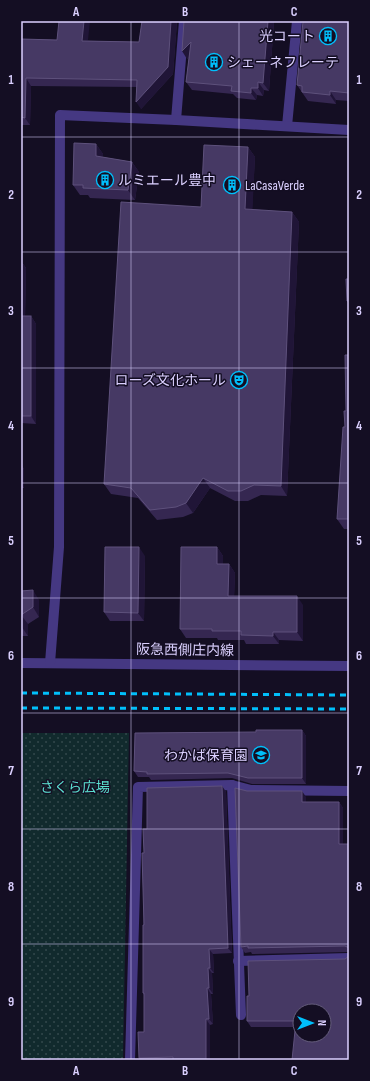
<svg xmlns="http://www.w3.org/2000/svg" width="370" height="1081" viewBox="0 0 370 1081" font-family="'Sofia Sans Condensed','Noto Sans JP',sans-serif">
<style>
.park{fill:url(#park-dots)}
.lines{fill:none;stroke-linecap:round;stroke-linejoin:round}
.minor{stroke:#453882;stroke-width:10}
.rail{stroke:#00bffb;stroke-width:3;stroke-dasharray:6 5;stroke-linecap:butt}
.wall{fill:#352751}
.shaded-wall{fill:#201537}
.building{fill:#463964;stroke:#5e517c;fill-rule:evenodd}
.grid{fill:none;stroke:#dbd0ff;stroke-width:1;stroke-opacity:0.55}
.labels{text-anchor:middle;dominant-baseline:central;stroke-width:3;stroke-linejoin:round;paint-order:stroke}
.poi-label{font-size:14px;fill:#dbd0ff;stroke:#140e23;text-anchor:end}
.street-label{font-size:14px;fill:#dbd0ff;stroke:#140e23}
.park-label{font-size:14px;fill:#5be0d1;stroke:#140e23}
.neatline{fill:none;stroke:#dbd0ff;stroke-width:1.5}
.grid-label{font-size:13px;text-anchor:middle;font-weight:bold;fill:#dbd0ff}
</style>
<defs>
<pattern id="park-dots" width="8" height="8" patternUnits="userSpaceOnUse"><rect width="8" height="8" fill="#112a2d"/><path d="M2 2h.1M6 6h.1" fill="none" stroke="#33484c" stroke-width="1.8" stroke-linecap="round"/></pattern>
</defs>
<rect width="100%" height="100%" fill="#140e23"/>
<!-- park -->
<path class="park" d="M21 733H129L123 1060H21Z"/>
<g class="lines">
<!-- minor -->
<g class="minor">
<path d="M176 120 184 21"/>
<path d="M287 126 297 21"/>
<path d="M21 663 349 666"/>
<path d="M50 663 59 547 60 115 176 120 349 130"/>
<path d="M232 785 241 1015"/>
<path d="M238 961 349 958"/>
<path d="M130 1060 138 787 232 785 251 790 349 791"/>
</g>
<!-- rail -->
<g class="rail">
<path d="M21 693 349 695"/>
<path d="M21 708 349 709"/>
</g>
</g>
<!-- wall -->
<g class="wall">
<path d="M142 21H177L173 74 141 109 137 87 31 86 30 125H21V39L139 42Z"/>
<path d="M184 21H274L269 91 264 90 263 96 257 95 256 100 237 98 233 94 192 90 186 82 189 57 187 59Z"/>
<path d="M349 21V101L336 100V104L308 101 297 85Z"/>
<path d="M96 144 103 154V157L132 162 139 172 135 200 90 198 88 195H80L73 185Z"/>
<path d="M248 147 255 157 252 210 292 212 299 222 287 496 261 495 248 501H235L210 488 193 513 183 517 157 520 138 498 111 494 104 484 201 207Z"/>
<path d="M21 261 26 268 25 316H31L36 324V424L21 423Z"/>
<path d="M349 355V529H344L337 519 346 411Z"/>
<path d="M21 464 24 469V488H21Z"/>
<path d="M217 547 223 556V564H229L235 573 234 596 303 605V641L279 640V644H246L244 640H218L217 638H186L180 629Z"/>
<path d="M145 556 144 621H110L104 612Z"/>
<path d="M21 591 39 600V617L28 624V636H21Z"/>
<path d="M302 730 306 736V784H252L232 778 151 780 149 777H138L134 771 256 732Z"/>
<path d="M222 786 226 792 232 953 213 954 214 973H212L213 994H211L213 1024 210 1025V1060H141L139 1058 144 1032V995L143 993 144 853 147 829Z"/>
<path d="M247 791 306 797V802H339L343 808V844H349V952L252 954 251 952 245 953 241 947Z"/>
<path d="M345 959 295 1027H251L247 1021 249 996Z"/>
</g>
<!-- shaded-wall -->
<g class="shaded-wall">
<path d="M84 21H90L87 49 82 41Z"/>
<path d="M171 21H177L173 74 141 109 136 102Z"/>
<path d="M268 21H274L269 91 263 83Z"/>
<path d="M191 42 196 50 187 59 182 51Z"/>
<path d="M26 78 31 86 30 125 25 118Z"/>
<path d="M258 82 264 90 263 96 258 88Z"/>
<path d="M251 88 257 95 256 100 251 93Z"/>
<path d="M330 91 336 100V104L330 95Z"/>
<path d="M96 144 103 154V166L96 156Z"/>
<path d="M248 147 255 157 252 219 245 209Z"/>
<path d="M132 162 139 172 135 200 128 190Z"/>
<path d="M292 212 299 222 287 496 281 486Z"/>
<path d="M21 261 26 268 25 323 21 318Z"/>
<path d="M31 316 36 324V424L31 416Z"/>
<path d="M21 464 24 469V488L21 483Z"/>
<path d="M203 478 210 488 193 513 186 503Z"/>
<path d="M139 547 145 556 144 621 138 613Z"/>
<path d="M217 547 223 556V573L217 564Z"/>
<path d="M229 564 235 573 234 604 228 596Z"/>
<path d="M33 590 39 600V617L33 607Z"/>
<path d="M297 596 303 605V641L297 632Z"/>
<path d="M21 615 28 624V636L21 626Z"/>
<path d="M273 632 279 640V644L273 636Z"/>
<path d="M302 730 306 736V784L302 778Z"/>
<path d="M222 786 226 792 232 953 228 948Z"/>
<path d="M302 791 306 797V808L302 802Z"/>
<path d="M339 802 343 808V850L339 844Z"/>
<path d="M209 949 213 954 214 973 210 968Z"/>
<path d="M208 968 212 973 213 994 209 988Z"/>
<path d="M207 988 211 994 213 1024 209 1019Z"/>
<path d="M206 1019 210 1025V1060H206Z"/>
</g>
<!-- building -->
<g class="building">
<path d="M59 21H84L82 41 139 42 142 21H171L168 67 136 102 137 80 26 78 25 118 21 117V39L57 40Z"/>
<path d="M184 21H268L263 83 258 82V88H251V93L231 91 232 86 186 82 191 42 182 51Z"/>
<path d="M303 21H349V93L330 91V95L302 92V86L297 85Z"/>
<path d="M74 143 96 144V156L132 162 128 190 83 188V185H73Z"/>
<path d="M204 145 248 147 245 209 292 212 281 486 254 485 241 491H228L203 478 186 503 176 507 150 510 131 488 104 484 121 202 201 207Z"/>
<path d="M346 279H349V301H347Z"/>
<rect x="21" y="316" width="10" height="100"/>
<path d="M345 355H349V519H337L343 427H345L344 411H346Z"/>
<path d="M105 547H139L138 613 104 612Z"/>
<path d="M181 547H217V564H229L228 596H297V632H273V636L241 635V631H212V629H180Z"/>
<path d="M33 590V607L21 615V626V591Z"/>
<path d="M256 730H302V778H248L228 773 147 774V772L134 771 135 733 256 732Z"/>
<path d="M222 786 228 948 209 949 210 968H208L209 988H207L209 1019H206V1060H173V1057L139 1058 138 1032H144V993H143V925H144L142 853H144L143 829H147V788Z"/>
<path d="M235 788 247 791H302V802H339V844H349V948L345 946 248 948V946L241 947Z"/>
<path d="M349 956V1060H292L296 1021H247V996H249L248 961 345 959ZM300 1011H324V1035H300Z"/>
</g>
<!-- grid -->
<path class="grid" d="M131 21V1060M239 21V1060M21 137H349M21 252H349M21 368H349M21 483H349M21 598H349M21 713H349M21 829H349M21 944H349"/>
<!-- icons -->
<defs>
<g id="building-ring" transform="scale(0.9)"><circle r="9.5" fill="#140e23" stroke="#00bffb" stroke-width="1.5"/><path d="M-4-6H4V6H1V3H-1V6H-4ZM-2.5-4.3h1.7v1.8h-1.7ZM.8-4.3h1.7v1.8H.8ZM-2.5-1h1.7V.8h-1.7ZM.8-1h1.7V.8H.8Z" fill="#00bffb"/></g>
<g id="theatre-ring" transform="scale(0.9)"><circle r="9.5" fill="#140e23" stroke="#00bffb" stroke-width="1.5"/><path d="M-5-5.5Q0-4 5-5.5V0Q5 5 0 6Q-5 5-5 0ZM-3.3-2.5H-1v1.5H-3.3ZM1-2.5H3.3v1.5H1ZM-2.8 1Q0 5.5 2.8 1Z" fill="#00bffb"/></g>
<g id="school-ring" transform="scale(0.9)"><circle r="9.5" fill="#140e23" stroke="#00bffb" stroke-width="1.5"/><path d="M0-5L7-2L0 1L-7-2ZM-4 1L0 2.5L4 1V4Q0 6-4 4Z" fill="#00bffb"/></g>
</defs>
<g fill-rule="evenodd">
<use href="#building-ring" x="328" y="36"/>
<use href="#building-ring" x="214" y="62"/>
<use href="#building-ring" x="105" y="180"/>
<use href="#building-ring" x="232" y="185"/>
<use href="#theatre-ring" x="239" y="380"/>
<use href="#school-ring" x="261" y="755"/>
</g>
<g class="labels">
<!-- poi labels -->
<g class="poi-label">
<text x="315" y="36">光コート</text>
<text x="227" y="62" text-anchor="start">シェーネフレーテ</text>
<text x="118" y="180" text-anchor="start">ルミエール豊中</text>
<text x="245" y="185" text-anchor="start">LaCasaVerde</text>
<text x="226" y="380">ローズ文化ホール</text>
<text x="248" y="755">わかば保育園</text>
</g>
<!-- street labels -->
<g class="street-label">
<text transform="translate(185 650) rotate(1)">阪急西側庄内線</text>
</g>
<!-- park labels -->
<g class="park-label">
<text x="75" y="787">さくら広場</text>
</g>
</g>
<!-- border -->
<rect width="370" height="1081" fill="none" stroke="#140e23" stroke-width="44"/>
<!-- north arrow -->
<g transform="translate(312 1023) rotate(90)"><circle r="19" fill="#140e23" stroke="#645c7b"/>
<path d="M0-3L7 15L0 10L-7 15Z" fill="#00bffb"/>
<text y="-6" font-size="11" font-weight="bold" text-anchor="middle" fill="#dbd0ff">N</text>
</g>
<rect x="22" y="22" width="326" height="1037" class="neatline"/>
<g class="grid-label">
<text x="76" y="16">A</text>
<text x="185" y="16">B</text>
<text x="294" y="16">C</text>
<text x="11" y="84">1</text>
<text x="359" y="84">1</text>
<text x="11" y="199">2</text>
<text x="359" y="199">2</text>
<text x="11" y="315">3</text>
<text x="359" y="315">3</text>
<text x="11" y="430">4</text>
<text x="359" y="430">4</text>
<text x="11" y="545">5</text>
<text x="359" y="545">5</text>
<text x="11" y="660">6</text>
<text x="359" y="660">6</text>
<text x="11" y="775">7</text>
<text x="359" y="775">7</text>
<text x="11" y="891">8</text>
<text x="359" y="891">8</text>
<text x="11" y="1006">9</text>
<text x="359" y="1006">9</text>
<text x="76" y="1075">A</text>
<text x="185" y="1075">B</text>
<text x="294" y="1075">C</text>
</g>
</svg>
